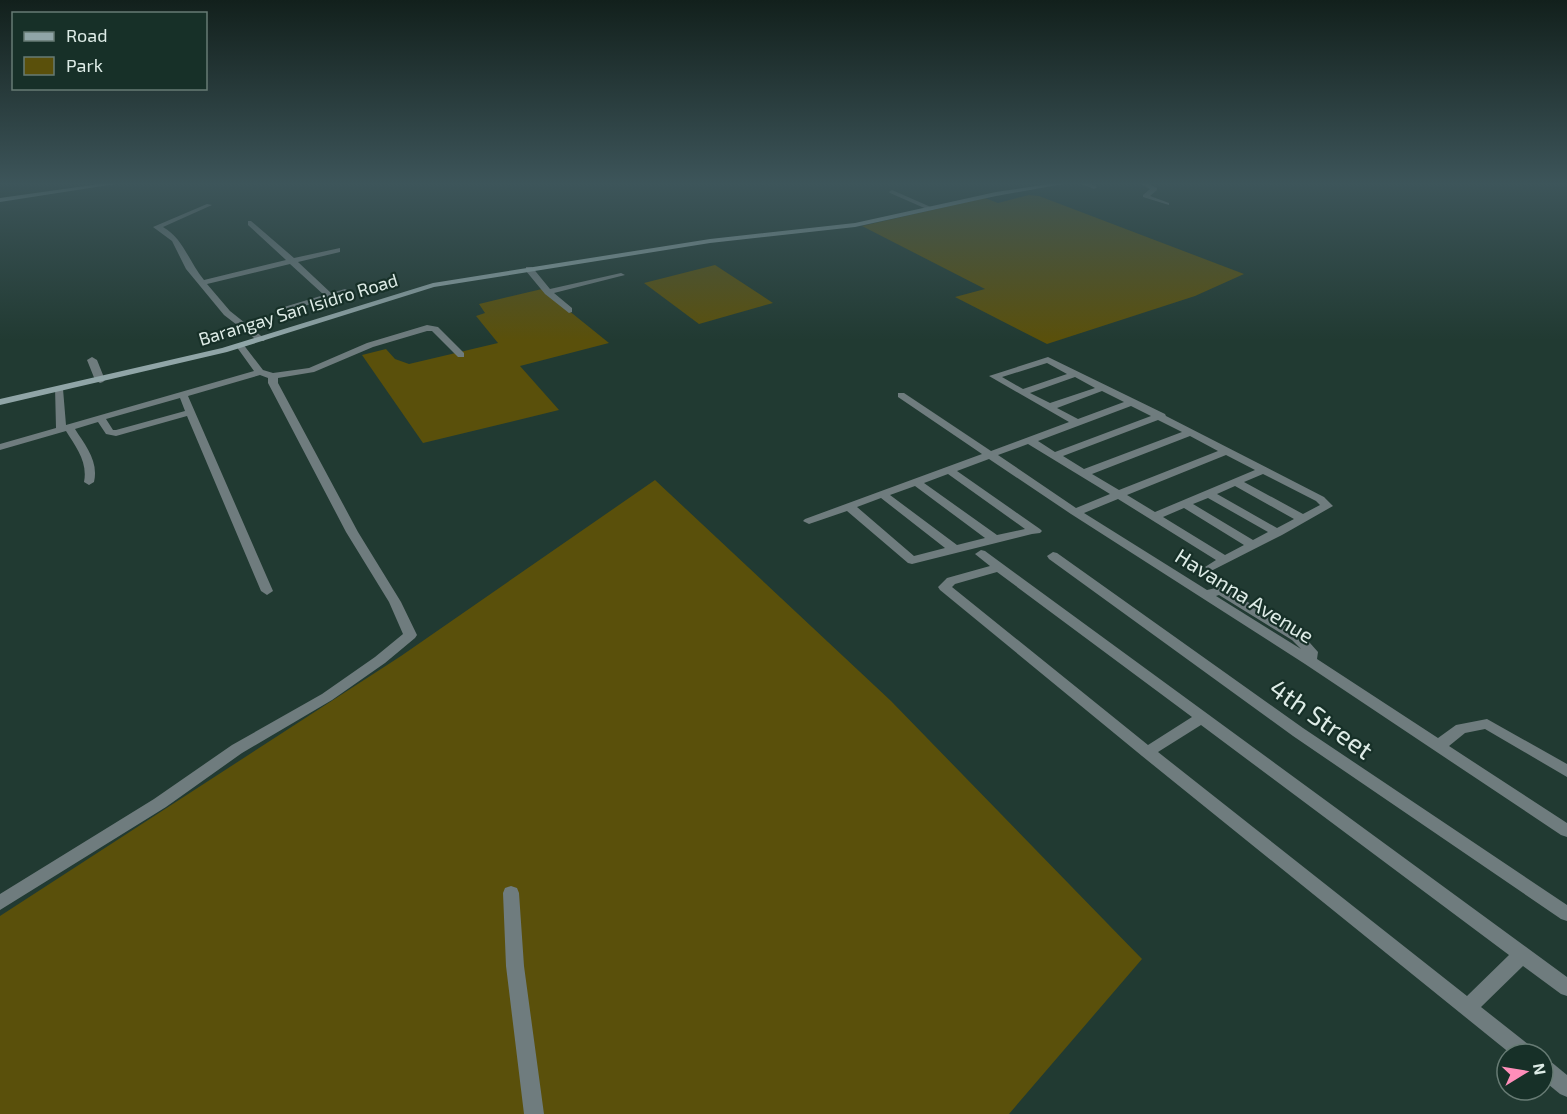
<svg xmlns="http://www.w3.org/2000/svg" width="1567" height="1114" viewBox="0 0 1567 1114" font-family="'Exo 2',sans-serif">
<style>
.green{fill:#5a500b}
.lines{fill:none;stroke-linecap:round;stroke-linejoin:round}
.street{fill:#6f7c7e;fill-rule:evenodd}
.secondary{fill:#90a5a7;fill-rule:evenodd}
.labels{text-anchor:middle;dominant-baseline:central;stroke-width:4.5;stroke-linejoin:round;paint-order:stroke}
.far-street-label{font-size:18px;fill:#deece7;stroke:#173028}
.street-label{font-size:21px;fill:#deece7;stroke:#173028}
.near-street-label{font-size:26px;fill:#deece7;stroke:#173028}
</style>
<rect width="100%" height="100%" fill="#213a32"/>
<!-- green -->
<g class="green">
<path d="M1029 195 1039 196 1244 274 1195 296 1047 344 955 297 985 289 862 226 985 198 998 203Z"/>
<path d="M715 265 773 303 699 324 644 283Z"/>
<path d="M542 289 609 343 520 366 559 410 423 443 362 355 386 349 395 359 409 364 498 343 476 316 485 313 479 304Z"/>
<path d="M655 480 891 701 1142 959 1009 1114H0V916L401 656Z"/>
</g>
<g class="lines">
<!-- street -->
<g class="street">
<path d="M1082 184H1091L1097 187 1094 189Z"/>
<path d="M1141 184H1149L1157 188V190L1150 196 1169 203V205L1143 197V195L1150 189Z"/>
<path d="M892 190 933 208 934 209 929 210 890 193 889 192Z"/>
<path d="M207 204 212 205 163 227C183 238 189 262 204 280L286 260 248 225V221H251L294 258 340 248V252L298 262 331 293 345 289 349 291 290 311H284V307L324 295 290 264 207 284 230 311 265 339 264 341H258L224 315 186 269 172 241 153 227Z"/>
<path d="M526 267H532L550 289 621 273 625 275 554 293 572 308V312L569 313 545 294 526 271Z"/>
<path d="M427 325 438 327 464 353V357H458L432 331H427L373 347 314 372 278 378V383L358 532 401 602 417 635 415 638 385 663 332 700 242 753 166 807 0 910V894L154 799 232 745 322 694 375 657 403 634 389 602 346 532 268 383V378L260 375 188 396 273 591 267 595 261 591 187 416 116 436 106 434 98 422 75 429C85 445 99 461 94 482L89 485 84 482C88 462 76 447 66 431L0 450V444L56 428 55 387H61L63 389 66 425 254 371 236 346 237 344H243L263 370 273 373 309 368 367 343ZM180 398 185 411 116 430H113L106 419Z"/>
<path d="M92 357 97 360 105 380 103 382 100 383 95 380 87 360Z"/>
<path d="M1048 357 1165 414 1166 416 1324 497 1333 506 1282 535 1211 571 1205 567 1216 560 1118 499 1084 513 1207 590 1220 587 1224 588 1302 634 1318 652 1317 659 1438 738 1456 725 1487 719 1567 764V777L1485 729 1465 733 1449 746 1567 823V837L1561 835 1305 664 1071 514 989 459 957 471 1040 529 1042 531 1040 533 1032 534 912 564 908 563 847 511 809 524 803 521 805 519 982 454 898 397V393H904L991 451 1069 422 989 376ZM1047 363 1067 374 1023 389 1002 377ZM1075 377 1095 388 1050 403 1030 393ZM1102 391 1124 402 1078 419 1057 408ZM1131 406 1151 416 1055 452 1038 441ZM1158 420 1182 432 1084 469 1063 456ZM1190 436 1218 451 1119 490 1092 474ZM1028 444 1110 494 1076 508 998 455ZM1226 455 1255 470 1155 512 1127 495ZM948 474 1025 529 997 535 924 483ZM1263 474 1316 501 1320 505 1303 514 1244 482ZM915 486 985 538 957 545 890 495ZM1235 486 1294 519 1277 528 1217 494ZM881 498 945 548 914 556 857 507ZM1208 498 1268 532 1253 540 1193 504ZM1184 508 1244 545 1225 555 1163 517ZM1219 595 1292 640 1301 649 1216 596Z"/>
<path d="M981 550 985 551 1567 977V996L1561 994 1523 966 1481 1007 1533 1048 1536 1054H1511L1142 756 940 590 938 587 947 578 990 566 975 554ZM997 572 1192 717 1148 745 952 587 955 584ZM1201 725 1509 955 1467 996 1158 752Z"/>
<path d="M1053 552 1057 553 1303 728 1567 905V921L1561 919 1293 736 1049 559 1047 556Z"/>
<path d="M511 886 517 888 519 893 524 966 544 1114H524L506 966 503 893 505 888Z"/>
<path d="M1543 1059 1550 1061 1567 1075V1097L1560 1094 1543 1080Z"/>
</g>
<!-- secondary -->
<g class="secondary">
<path d="M99 184H115L0 202V198Z"/>
<path d="M1049 184H1063L996 196 855 227 710 243 434 287 227 352 0 405V399L222 348 433 283 710 239 855 223 996 192Z"/>
</g>
</g>
<!-- sky -->
<linearGradient id="sky" x2="0" y2="1"><stop stop-color="#12201c"/><stop offset="0.54" stop-color="#3d555a"/><stop offset="1" stop-color="#3d555a" stop-opacity="0"/></linearGradient>
<rect width="1567" height="340" fill="url(#sky)"/>
<g class="labels">
<!-- far-street labels -->
<g class="far-street-label">
<text transform="translate(298 309) rotate(-17)">Barangay San Isidro Road</text>
</g>
<!-- street labels -->
<g class="street-label">
<text transform="translate(1245 595) rotate(32)">Havanna Avenue</text>
</g>
<!-- near-street labels -->
<g class="near-street-label">
<text transform="translate(1322 718) rotate(35)">4th Street</text>
</g>
</g>
<!-- legend -->
<rect x="12" y="12" width="195" height="78" fill="#173028" stroke="#677b74" stroke-width="1.5"/>
<rect x="24" y="32" width="30" height="9" fill="#90a5a7" stroke="#677b74" stroke-width="1.5"/>
<text x="66" y="42" font-size="18" fill="#deece7">Road</text>
<rect x="24" y="57" width="30" height="18" fill="#5a500b" stroke="#677b74" stroke-width="1.5"/>
<text x="66" y="72" font-size="18" fill="#deece7">Park</text>
<!-- north arrow -->
<g transform="translate(1525 1072) rotate(79)"><circle r="28" fill="#173028" stroke="#677b74" stroke-width="1.5"/>
<path d="M0-4.5L10 22L0 15L-10 22Z" fill="#ff8eba"/>
<text y="-9" font-size="16" font-weight="bold" text-anchor="middle" fill="#deece7">N</text>
</g>
</svg>
